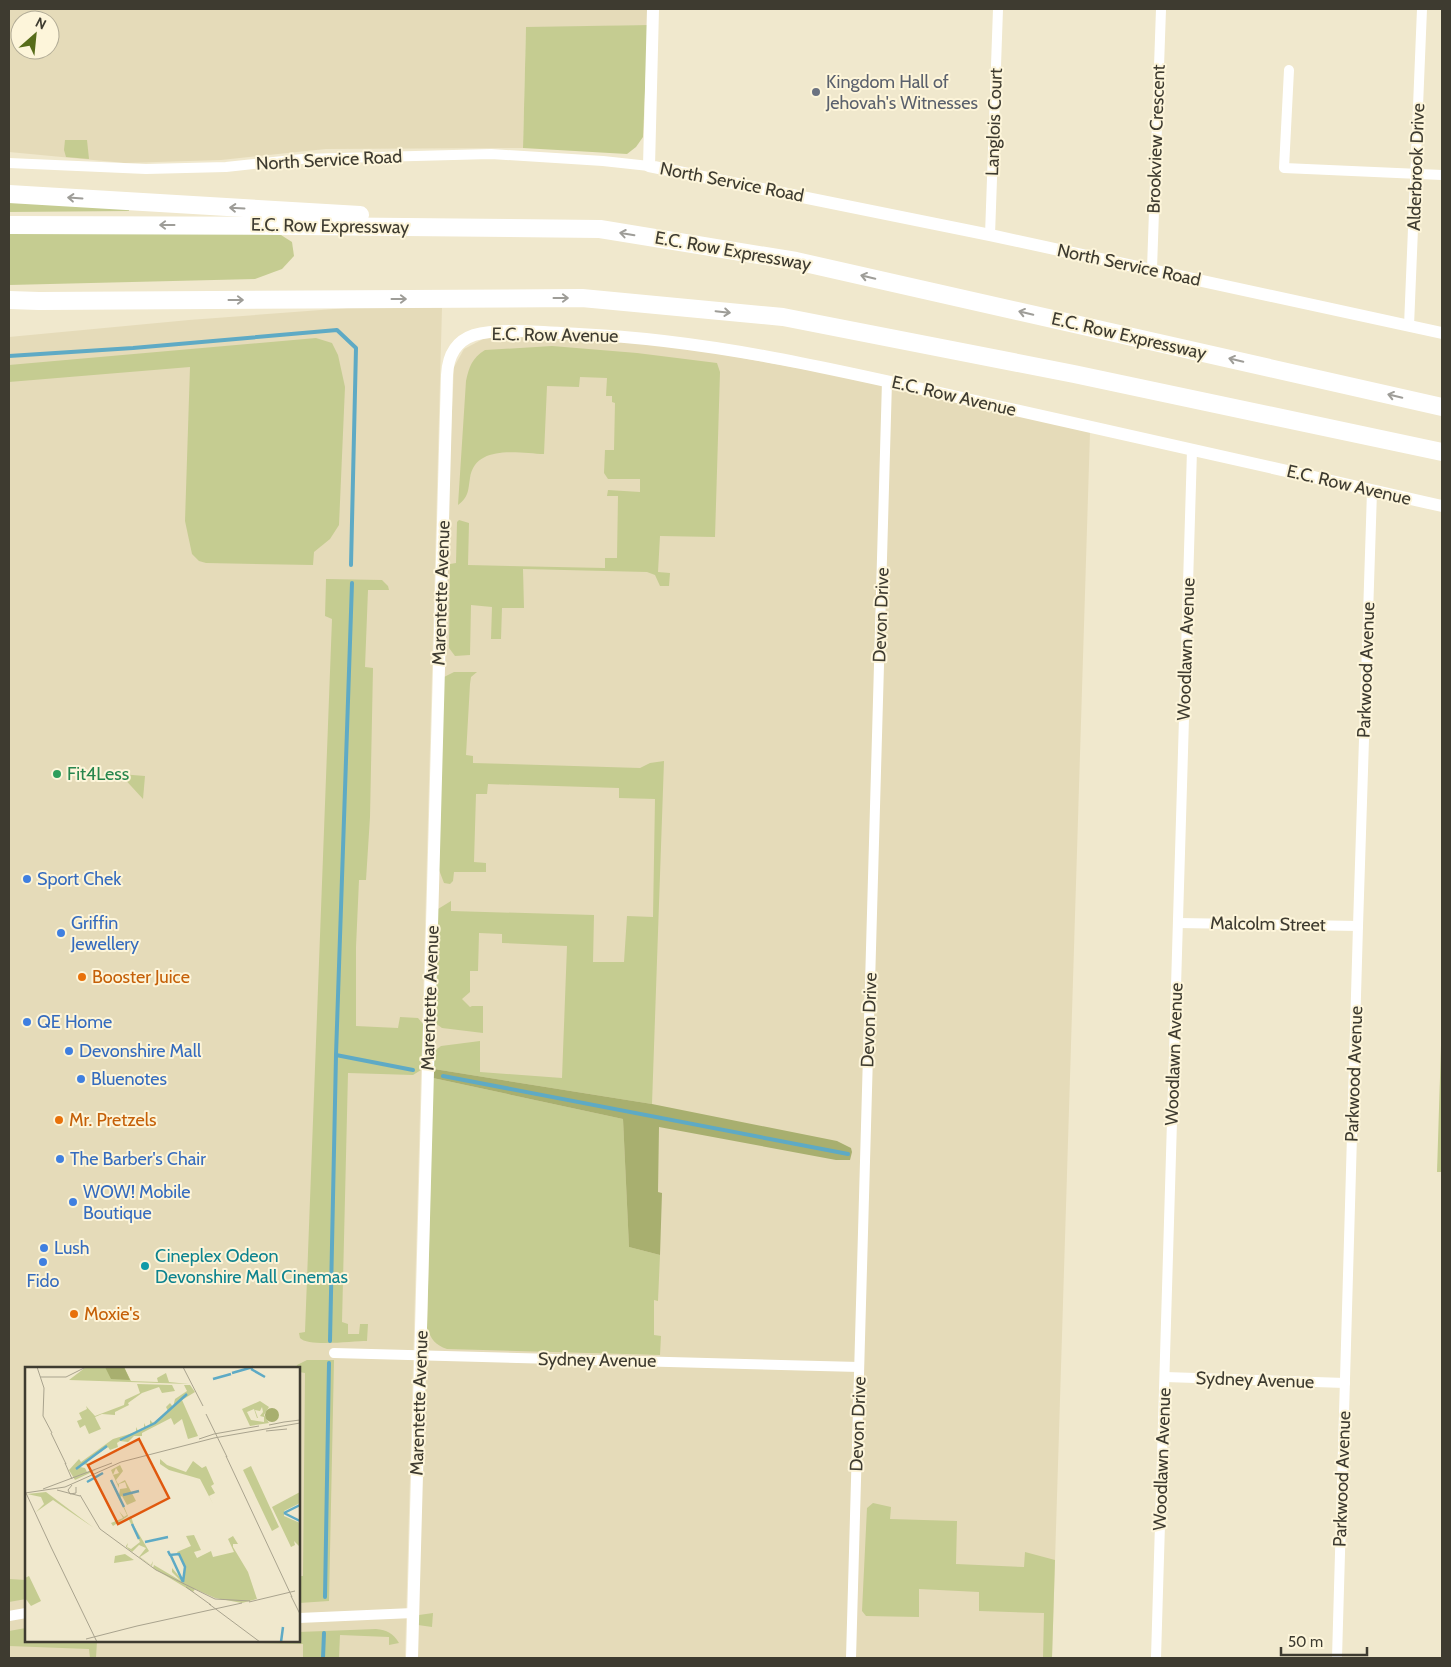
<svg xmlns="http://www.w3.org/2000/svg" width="1451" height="1667" viewBox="0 0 1451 1667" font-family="Cabin,sans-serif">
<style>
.built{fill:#e5dbb9;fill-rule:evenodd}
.green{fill:#c5cc91}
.forest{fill:#a8af6f}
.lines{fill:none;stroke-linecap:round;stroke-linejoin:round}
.stream{stroke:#5eaac5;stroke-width:4}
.minor{stroke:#fff;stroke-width:10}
.tertiary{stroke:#fff;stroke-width:12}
.motorway{stroke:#fff;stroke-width:18}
.oneway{stroke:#9e9d98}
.worship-dot{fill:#6b7280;stroke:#fdf5da;stroke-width:2}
.leisure-dot{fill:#2e9e5b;stroke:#fdf5da;stroke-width:2}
.shop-dot{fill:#3f7fe0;stroke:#fdf5da;stroke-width:2}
.food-dot{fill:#e8710a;stroke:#fdf5da;stroke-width:2}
.culture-dot{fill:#0f9aa8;stroke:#fdf5da;stroke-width:2}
.labels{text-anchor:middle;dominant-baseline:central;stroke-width:4;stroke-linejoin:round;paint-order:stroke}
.worship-label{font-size:18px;fill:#5b616d;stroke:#fdf5da;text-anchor:start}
.street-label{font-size:18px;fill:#3e3b30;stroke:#fdf5da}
.leisure-label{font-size:18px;fill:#27864d;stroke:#fdf5da;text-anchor:start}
.shop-label{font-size:18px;fill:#366cbe;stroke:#fdf5da;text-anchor:start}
.food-label{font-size:18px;fill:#c56008;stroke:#fdf5da;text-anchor:start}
.culture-label{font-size:18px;fill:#0d838f;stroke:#fdf5da;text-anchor:start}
.inset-river{fill:none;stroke:#5eaac5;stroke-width:2.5}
.inset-road{fill:none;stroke:#a9a38e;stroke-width:1}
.view{fill:#e0580e;fill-opacity:0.15;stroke:#e0580e;stroke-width:2.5}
.inset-edge{fill:none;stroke:#3e3b30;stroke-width:2.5}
</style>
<rect width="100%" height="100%" fill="#f0e8cd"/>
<!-- built -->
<g class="built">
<path d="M9 9H648V25L526 28 523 148 326 149 221 160 125 163 9 152ZM20 20H50V50H20Z"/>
<path d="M361 307 442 308 405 1658H9V337L189 320ZM26 1368H299V1641H26Z"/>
<path d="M516 336 590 338 694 349 862 380 1090 432 1052 1658H417L448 501 454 367 464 349 485 338Z"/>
</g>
<!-- green -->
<g class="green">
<path d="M648 25 643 137 636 147 627 154 523 148 526 27Z"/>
<path d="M65 140H87L89 159 66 157 64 150Z"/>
<path d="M9 199 129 207V211L9 212Z"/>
<path d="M9 232H214L281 235 292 242 294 256 282 269 255 279 9 285Z"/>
<path d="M316 338 332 343 338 355 345 387 339 525 330 539 314 552 313 565 206 563 199 561 192 554 185 521 190 367 9 382V365Z"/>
<path d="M552 346 637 353 717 363 720 372 715 537 660 536 658 572 670 573 669 586H660L655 575 647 572 523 569 524 608H502L501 639H491L492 607 471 605 470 655 455 656 449 648 450 564 456 563 457 522 459 520 469 523 468 565 605 568V558H617L618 496H607L608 490 640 492V479H608L604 473 605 450H614L615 403 612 402V396H606L607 378 580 377 579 387 547 386 544 454C519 453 475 444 470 478 468 490 469 497 458 505L466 381C469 367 472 358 485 350Z"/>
<path d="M326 579 382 580 388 586 389 590H368L365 667 373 668 370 817 366 880H359L356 947V1026L398 1028 400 1017 418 1018 423 1024 421 1070 413 1075 348 1073 342 1322 348 1324V1334H359L360 1324H368L367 1341C353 1341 308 1347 300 1338L299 1333 305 1332 332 619 325 616Z"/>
<path d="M454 672H477L471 677 470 684 466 755 473 756V763L640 768 650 763 664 761 652 1104 434 1069V1051L441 1046 480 1041V1072L562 1078 567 946 502 943V934L479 933 478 971H470V992L462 999 470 1007 472 1006H483V1033L442 1028 435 1023 438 909 451 901V911L594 915 593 962H624L627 916 653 917 655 799 619 798V788L488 784 487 794H476L474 862 486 863V872H454L453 881 450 884 444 883 439 870 444 677Z"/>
<path d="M120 774 145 776 143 799Z"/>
<path d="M1442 1014V1172H1437Z"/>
<path d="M433 1078 623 1119 629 1247 660 1255 658 1301 654 1300V1335L661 1336 660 1355 447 1349C435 1345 431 1339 427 1328Z"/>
<path d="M307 1360H334L329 1601 299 1603V1576H303L305 1373 299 1372V1368H296L297 1365Z"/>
<path d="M873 1503 891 1507 890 1519 957 1521 956 1564 1024 1567 1025 1552 1055 1560 1052 1658H1043L1044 1613 979 1611V1592L919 1589V1617L866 1616 862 1611 867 1508Z"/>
<path d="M9 1579 26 1580V1599L9 1602Z"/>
<path d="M433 1613 432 1627 418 1625 419 1615Z"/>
<path d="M26 1628V1641H97L96 1658H90L89 1649 9 1646V1631Z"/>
<path d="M376 1629C387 1630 393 1633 399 1643L389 1645V1637L340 1635 339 1658H303V1644L151 1641H299V1632Z"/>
</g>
<!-- forest -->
<path class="forest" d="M434 1069 652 1104 837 1141 851 1148 852 1152 850 1160H836L659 1127 658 1192 662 1193 660 1255 629 1247 623 1119 433 1078Z"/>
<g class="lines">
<!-- stream -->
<g class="stream">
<path d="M9 356 133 348 337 330 356 348 351 565"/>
<path d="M336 1055 413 1070"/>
<path d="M443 1076 848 1154"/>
<path d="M330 1341 336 1055 352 583"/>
<path d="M325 1597 329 1363"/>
<path d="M323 1658 324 1633"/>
</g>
<!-- minor -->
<g class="minor">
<path d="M1289 70 1284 168 1442 175"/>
<path d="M9 163 146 169 226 167 302 159 491 154 603 161 649 166"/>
<path d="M990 235 998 9"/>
<path d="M1152 269 1161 9"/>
<path d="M1409 326 1422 9"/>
<path d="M1178 923 1358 926"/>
<path d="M334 1353 859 1367"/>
<path d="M1165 1377 1345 1383"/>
<path d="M9 1616 26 1613"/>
<path d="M299 1618 413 1613"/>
<path d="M851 1658 887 381"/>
<path d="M1156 1658 1192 450"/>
<path d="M1337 1658 1358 926 1372 491"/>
</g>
<!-- tertiary -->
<g class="tertiary">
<path d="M653 9 649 166 990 235 1442 333"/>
<path d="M412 1658 447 375C448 356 456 341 474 335 500 327 551 333 579 334 716 340 851 373 984 403 1137 437 1290 472 1442 506"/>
</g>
<!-- motorway -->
<g class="motorway">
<path d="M9 194 360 215"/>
<path d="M9 225 301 226 600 229 796 261 1442 407"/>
<path d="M9 300 39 301 582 298 783 317 1074 374 1442 452"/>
</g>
</g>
<!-- one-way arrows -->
<defs><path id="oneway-shaft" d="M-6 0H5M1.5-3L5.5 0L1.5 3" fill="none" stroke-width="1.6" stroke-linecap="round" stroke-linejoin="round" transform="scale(1.25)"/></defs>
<g class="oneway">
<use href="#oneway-shaft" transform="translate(75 198) rotate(-176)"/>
<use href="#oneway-shaft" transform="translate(237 208) rotate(-177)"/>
<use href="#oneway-shaft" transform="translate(167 225) rotate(-180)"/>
<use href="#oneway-shaft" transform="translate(627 234) rotate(-171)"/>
<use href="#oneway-shaft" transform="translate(868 277) rotate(-167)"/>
<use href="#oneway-shaft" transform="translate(561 298)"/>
<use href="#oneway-shaft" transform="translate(399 299)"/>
<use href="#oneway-shaft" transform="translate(236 300)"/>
<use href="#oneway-shaft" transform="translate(723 312) rotate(6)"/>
<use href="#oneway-shaft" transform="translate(1026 313) rotate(-167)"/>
<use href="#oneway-shaft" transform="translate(1236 360) rotate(-167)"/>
<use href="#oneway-shaft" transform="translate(1395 396) rotate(-167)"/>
</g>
<!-- markers -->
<circle class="worship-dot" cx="816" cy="92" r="5"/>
<circle class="leisure-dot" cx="57" cy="774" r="5"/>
<g class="shop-dot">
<circle cx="27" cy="879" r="5"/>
<circle cx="61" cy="933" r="5"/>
<circle cx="27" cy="1022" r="5"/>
<circle cx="69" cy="1051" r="5"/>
<circle cx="81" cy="1079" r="5"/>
<circle cx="60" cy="1159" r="5"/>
<circle cx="73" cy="1202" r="5"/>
<circle cx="44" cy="1248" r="5"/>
<circle cx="43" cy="1262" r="5"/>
</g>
<g class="food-dot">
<circle cx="82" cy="977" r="5"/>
<circle cx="59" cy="1120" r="5"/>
<circle cx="74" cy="1314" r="5"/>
</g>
<circle class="culture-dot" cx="145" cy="1266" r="5"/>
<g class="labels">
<!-- worship labels -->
<g class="worship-label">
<text x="826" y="82">Kingdom Hall of<tspan x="826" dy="21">Jehovah's Witnesses</tspan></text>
</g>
<!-- street labels -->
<g class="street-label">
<text transform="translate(994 122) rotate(-88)">Langlois Court</text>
<text transform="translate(1156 139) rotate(-88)">Brookview Crescent</text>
<text transform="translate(329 160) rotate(-3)">North Service Road</text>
<text transform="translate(1416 167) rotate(-88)">Alderbrook Drive</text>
<text transform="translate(732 182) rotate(11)">North Service Road</text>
<text transform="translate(330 226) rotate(1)">E.C. Row Expressway</text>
<text transform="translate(733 251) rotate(10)">E.C. Row Expressway</text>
<text transform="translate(1129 265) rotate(12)">North Service Road</text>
<text transform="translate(555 335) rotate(1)">E.C. Row Avenue</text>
<text transform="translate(1129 336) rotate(13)">E.C. Row Expressway</text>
<text transform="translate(954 396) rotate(13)">E.C. Row Avenue</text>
<text transform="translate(1349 485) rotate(13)">E.C. Row Avenue</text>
<text transform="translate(441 593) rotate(-88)">Marentette Avenue</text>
<text transform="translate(881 615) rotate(-88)">Devon Drive</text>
<text transform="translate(1186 649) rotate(-88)">Woodlawn Avenue</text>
<text transform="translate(1366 670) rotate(-88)">Parkwood Avenue</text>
<text transform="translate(1268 924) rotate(1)">Malcolm Street</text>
<text transform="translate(430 998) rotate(-88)">Marentette Avenue</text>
<text transform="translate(869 1020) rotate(-88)">Devon Drive</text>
<text transform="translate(1174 1054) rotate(-88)">Woodlawn Avenue</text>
<text transform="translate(1354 1074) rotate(-88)">Parkwood Avenue</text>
<text transform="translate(597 1360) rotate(1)">Sydney Avenue</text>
<text transform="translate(1255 1380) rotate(2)">Sydney Avenue</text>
<text transform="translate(419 1403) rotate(-88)">Marentette Avenue</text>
<text transform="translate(858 1424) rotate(-88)">Devon Drive</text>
<text transform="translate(1162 1459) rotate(-88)">Woodlawn Avenue</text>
<text transform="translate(1342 1479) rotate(-88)">Parkwood Avenue</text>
</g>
<!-- leisure labels -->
<g class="leisure-label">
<text x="67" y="774">Fit4Less</text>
</g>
<!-- shop labels -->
<g class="shop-label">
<text x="37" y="879">Sport Chek</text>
<text x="71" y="923">Griffin<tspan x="71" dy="21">Jewellery</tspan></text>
<text x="37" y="1022">QE Home</text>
<text x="79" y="1051">Devonshire Mall</text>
<text x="91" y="1079">Bluenotes</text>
<text x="70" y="1159">The Barber's Chair</text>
<text x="83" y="1192">WOW! Mobile<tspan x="83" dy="21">Boutique</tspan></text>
<text x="54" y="1248">Lush</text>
<text x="43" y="1281" text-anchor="middle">Fido</text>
</g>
<!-- food labels -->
<g class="food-label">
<text x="92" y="977">Booster Juice</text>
<text x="69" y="1120">Mr. Pretzels</text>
<text x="84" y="1314">Moxie's</text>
</g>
<!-- culture labels -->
<g class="culture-label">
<text x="155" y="1256">Cineplex Odeon<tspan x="155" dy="21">Devonshire Mall Cinemas</tspan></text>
</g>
</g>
<!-- overview -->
<g transform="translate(25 1367)">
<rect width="275" height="275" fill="#f0e8cd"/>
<path d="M61 0H99L106 14 133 15 132 11 141 6 144 15 164 17 44 13ZM112 17 147 18 150 24 137 26 134 20 117 26 103 36 104 38 90 45V48L77 47 70 50 76 62 64 67 60 58 55 61 52 54 57 52 54 46 62 42 61 39 70 49 99 38 100 33 115 26ZM159 18H165L170 25 157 33 173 69 163 72 157 52 149 58 146 51 117 66V69H109L103 75 95 74 92 76 93 80 85 83 83 80 66 91 62 95 63 98 57 97 55 100 60 101 62 105 71 103 50 113 44 103 54 92 56 95 88 72 111 65V60L113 64 119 61V56L121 60 125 58V53L128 56 143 44 141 40 145 36 148 40 150 32 162 24ZM235 34 244 40 239 48 244 56 225 59 217 42ZM237 40 238 45 235 49 239 50V55L226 53 222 45 229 42 232 51H233L230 43 235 44ZM135 92 142 98 161 105 168 94 177 101 181 99 189 117 186 119 190 126 184 129 188 137 175 112 144 103 135 97ZM95 98 98 104 91 113 93 117 100 113 111 134 102 138 97 129 95 130 103 149 88 159 86 156 98 151 94 144 99 150 102 148 85 113 94 128 95 122 102 121 100 115 94 117V121L88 108 94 106 91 101 88 108 86 103ZM226 99 254 160 247 164 218 103ZM21 125 69 161 28 133 11 145 19 137 16 130 2 127ZM275 125V136L259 144V149L275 156V180L269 174 270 178 266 180 247 140ZM106 149 109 159 124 184 115 190 126 198 128 194 127 199 114 190 121 181 114 178 107 185 101 180V179L103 176 102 180 106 182 115 175 103 151 96 154ZM169 168 176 183 169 185 172 191 186 184 188 190 209 185 203 172 208 169 213 177H208V180L223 205 232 232 217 236 190 231 170 222 168 225 128 201 129 198 156 214 147 205V201L158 214 160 200 152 185 166 179 161 169ZM100 187 109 193 89 196 90 189ZM4 209 16 234 6 239 0 231V211Z" fill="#c5cc91" fill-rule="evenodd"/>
<path d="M80 0H99L105 13 86 12ZM240 48a7 7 0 1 1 14 0a7 7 0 1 1-14 0Z" fill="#a8af6f"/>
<path class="inset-river" d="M226 2 240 10M207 6 228 0M188 12 206 7M95 73 130 56 162 27M51 102 82 79M86 113 99 140M62 115 78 106M98 128 114 124M259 146 275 138M259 146 275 154M107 157 114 172M120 175 143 170M143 184 145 188 154 187 160 200 158 215M146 189 158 215M256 275 258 260"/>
<path class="inset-road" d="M12 0 19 21 18 49 27 66M158 0 178 39M15 10H41L61 0M181 47 202 90M259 55 275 53M244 58 259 55M241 64 262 62M26 66 41 97M189 67 234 59M174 72 189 67M201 89 267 230M40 96 47 112M47 118 43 123 45 127 51 126V120M18 122 87 96M32 123 55 129M0 126 40 120 96 95 189 71 275 56M1 126 26 180M55 128 75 162 131 203 190 232 225 234M26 180 72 275M161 220 186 238M266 229 275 247M224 235 270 224M184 237 235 275M112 259 217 236M61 272 112 259"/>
<path class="view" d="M114 72 144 131 93 157 63 98Z"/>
<rect width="275" height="275" class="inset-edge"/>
</g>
<!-- border -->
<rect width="1451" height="1667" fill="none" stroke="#3e3b30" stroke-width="20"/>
<!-- north arrow -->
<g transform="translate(35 35) rotate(27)"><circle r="24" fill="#fdf5da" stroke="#b1ab96"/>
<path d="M0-4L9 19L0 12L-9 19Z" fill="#576c1a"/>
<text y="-8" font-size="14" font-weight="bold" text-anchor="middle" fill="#3e3b30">N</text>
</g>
<!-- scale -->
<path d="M1281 1647v8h86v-8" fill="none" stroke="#3e3b30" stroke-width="2.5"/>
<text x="1288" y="1647" font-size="15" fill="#3e3b30" stroke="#fdf5da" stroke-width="4" paint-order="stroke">50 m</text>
</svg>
